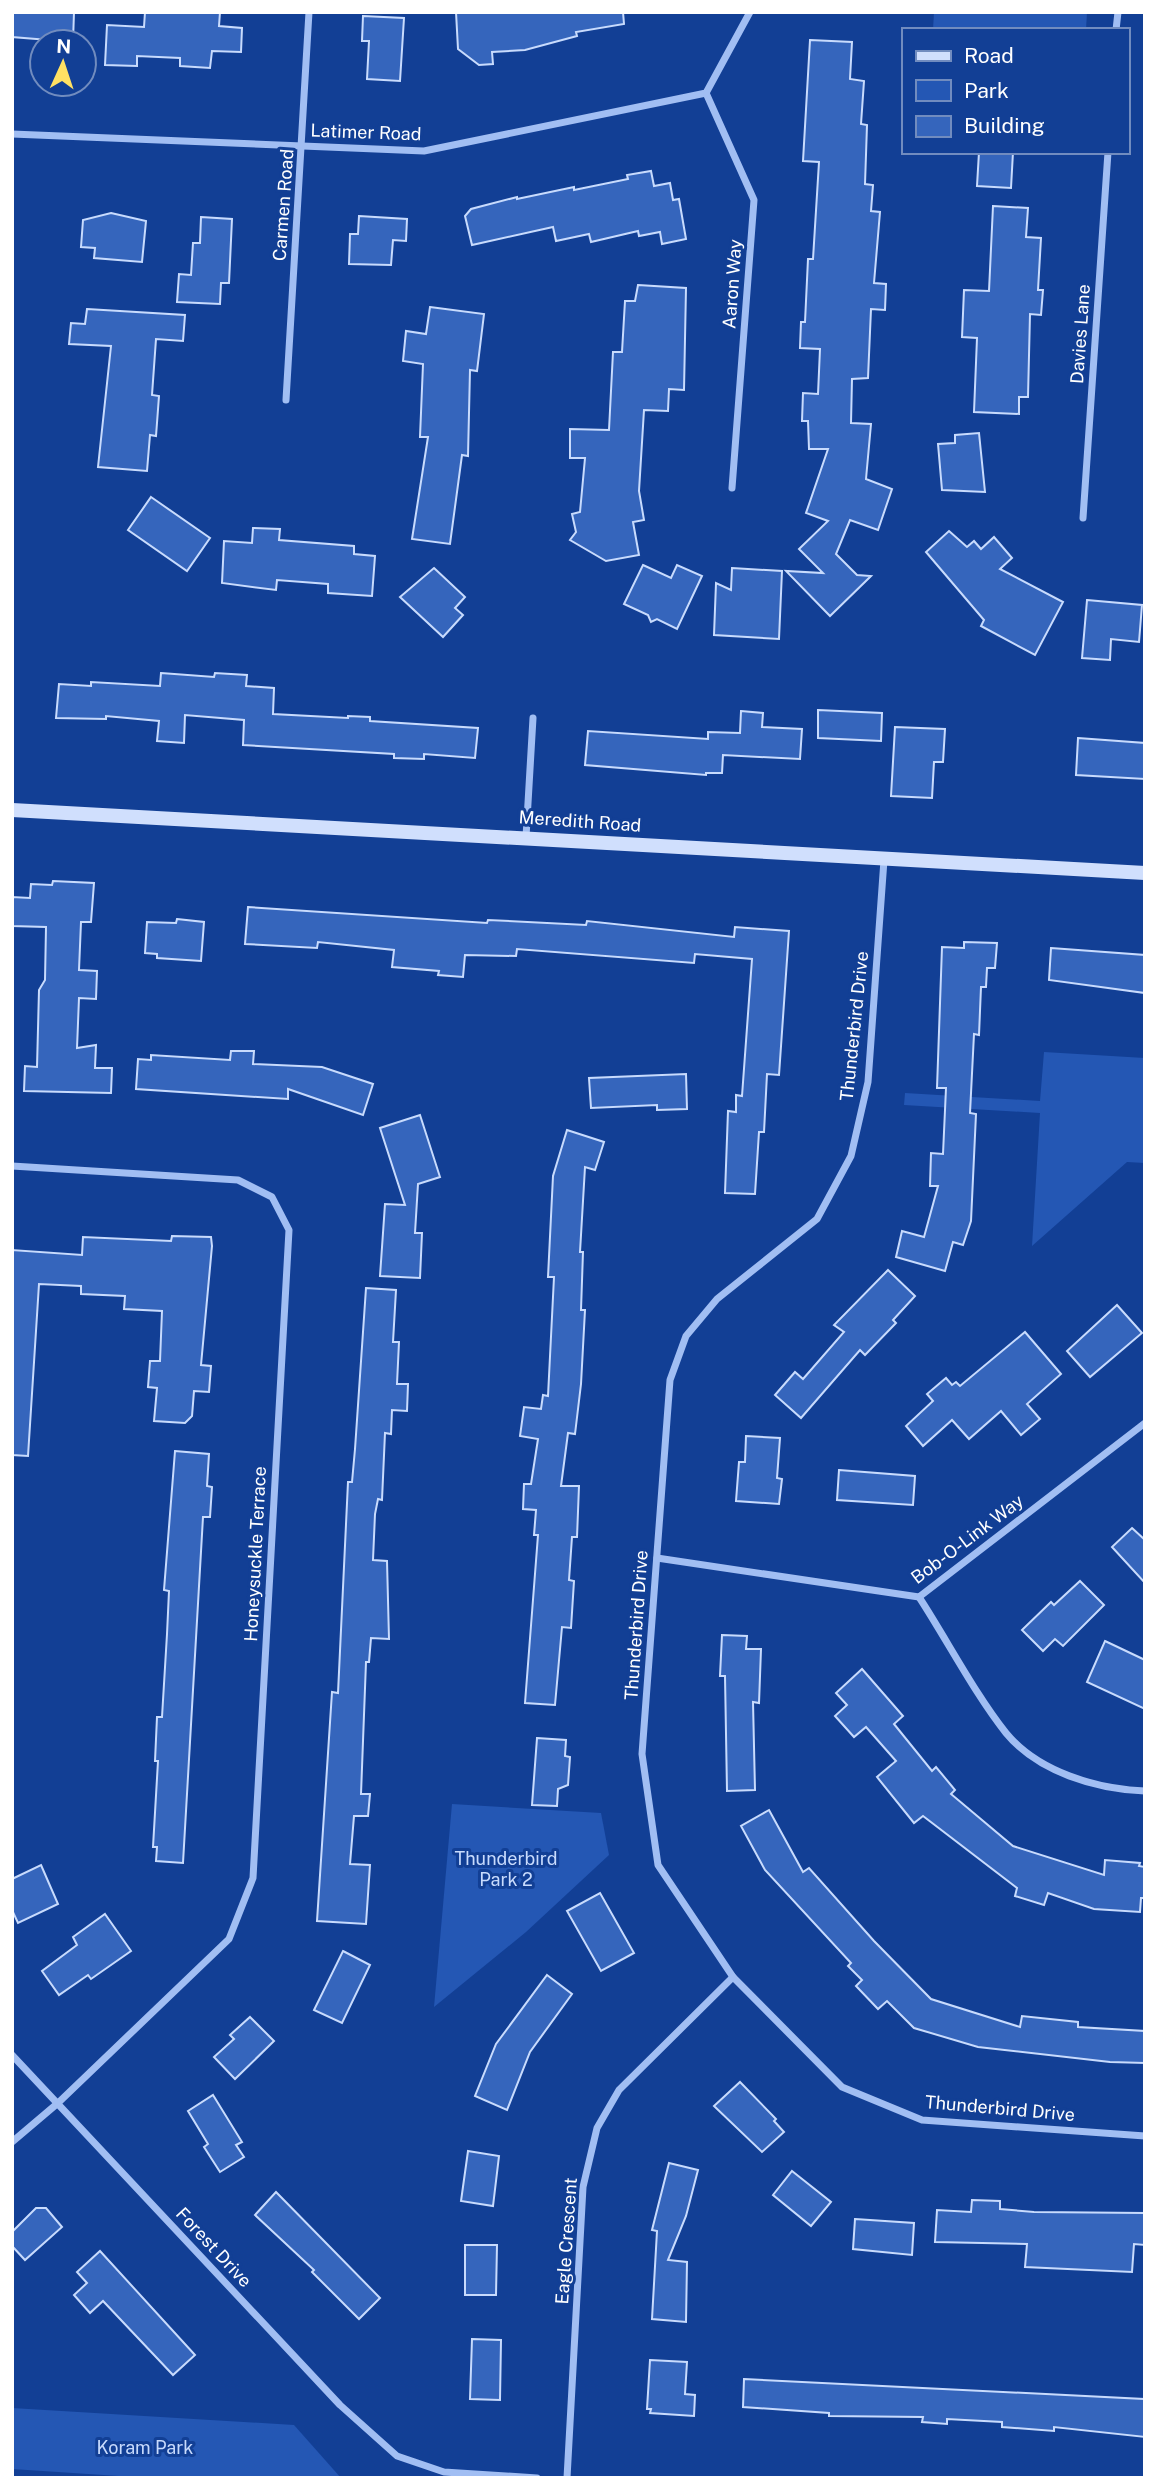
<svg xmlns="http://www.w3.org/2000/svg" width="1157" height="2490" viewBox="0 0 1157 2490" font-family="'Public Sans',sans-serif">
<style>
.green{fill:#2457b4}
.building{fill:#3565bc;stroke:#c8dbfd;stroke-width:2}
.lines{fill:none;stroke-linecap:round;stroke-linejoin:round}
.street{stroke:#a1bef3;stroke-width:7}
.secondary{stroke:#d0dffd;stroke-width:14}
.labels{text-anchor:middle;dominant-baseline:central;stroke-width:6;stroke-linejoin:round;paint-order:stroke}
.street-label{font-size:18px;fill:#fff;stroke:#123f95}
.park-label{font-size:18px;fill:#c8dbfd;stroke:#123f95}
</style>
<rect width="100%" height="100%" fill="#123f95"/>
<!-- green -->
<g class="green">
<path d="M934 12H1087L1086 30H933Z"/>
<path d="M1044 1052 1145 1058V1163L1127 1162 1032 1246 1040 1113 904 1105 905 1093 1040 1101Z"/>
<path d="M452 1804 601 1813 609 1855 526 1932 434 2007Z"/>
<path d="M12 2408 294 2425 341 2478H149L12 2469Z"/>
</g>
<!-- building -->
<g class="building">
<path d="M12 12H74L73 42 12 37Z"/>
<path d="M145 12H220L219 26 242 28 241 52 212 51 210 68 180 66V58L137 56V66L105 65 107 25 144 27Z"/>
<path d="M456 12H623L624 24 576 32 577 36 525 50 492 52 493 64 479 65 458 49Z"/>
<path d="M363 16 404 18 400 81 367 79 369 41H362Z"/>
<path d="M810 40 852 42 850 79 864 81 861 124 867 125 865 184 873 185 871 211 880 212 874 283 886 284 885 310 871 309 868 378 852 379 851 423 871 424 866 479 892 489 878 530 850 520 836 554 857 575 871 576 830 616 786 571 823 573 799 549 828 521 806 513 828 449H809L808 421H802L803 393 818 394 820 349 800 348 801 322H805L808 259H813L819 162 803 161Z"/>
<path d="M979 152H1013L1011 188 977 186Z"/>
<path d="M651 171 654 186 670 183 673 200 679 199 686 239 662 244 660 232 639 236 638 231 591 242 589 234 556 241 553 227 472 245 465 216 471 209 517 197V199L574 187V190L628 179 627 175Z"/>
<path d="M993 206 1028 208 1026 237 1041 238 1038 290H1043L1041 315 1030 314 1028 397H1019V414L974 412 977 338 962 337 964 290 989 291Z"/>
<path d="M111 213 146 221 142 262 94 258 95 248 81 247 83 220Z"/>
<path d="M359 216 407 219 406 241 393 240 391 265 349 264 350 234H358Z"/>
<path d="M201 217 232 219 229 283H221L220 304 177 302 179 274 191 275 193 243H200Z"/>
<path d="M638 285 686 288 684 390 669 389 668 411 644 410 639 491 644 520 633 522 639 555 606 561 570 540 576 532 572 514 580 512 585 458H570V429L609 430 613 352H622L625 301H635Z"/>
<path d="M430 307 484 314 477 371 470 370 468 456 462 455 450 544 412 539 428 437H420L423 364 403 361 406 331 426 334Z"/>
<path d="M87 309 185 315 183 341 156 339 152 395 159 396 156 436 150 435 147 471 98 467 111 346 69 344 71 323 85 324Z"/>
<path d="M979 433 985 492 942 490 938 444 955 443V435Z"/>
<path d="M151 497 210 538 187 571 128 530Z"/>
<path d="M253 528 280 529 279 540 354 546V554L375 556 372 596 328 593V584L277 580 276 590 222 583 224 541 252 543Z"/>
<path d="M949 531 967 547 974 541 981 549 994 537 1012 558 1000 569 1063 602 1035 655 981 626 984 620 926 552Z"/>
<path d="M643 565 671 578 677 565 702 576 677 629 657 619 651 622 648 615 624 604Z"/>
<path d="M434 568 465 597 455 608 463 615 443 637 400 597Z"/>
<path d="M732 568 782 571 779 639 714 635 716 583 731 590Z"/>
<path d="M1087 600 1142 605 1139 642 1111 639 1110 660 1082 658Z"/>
<path d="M161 673 214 677 215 673 247 675 246 686 274 688 273 714 348 718V716L370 717V721L478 728 475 758 424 754V759L394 758V754L243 745 244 720 185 715 184 743 157 741 159 721 106 716V719L56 718 59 684 91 686V682L160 686Z"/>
<path d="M818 710 882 713 881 741 818 738Z"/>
<path d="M741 711 763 713 762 727 802 729 800 759 723 755 722 773H706V775L585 765 588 731 708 739V732L740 733Z"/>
<path d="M895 727 945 729 943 762H934L932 798 891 796Z"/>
<path d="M1078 738 1145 743V779L1076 775Z"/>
<path d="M53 881 94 883 91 922H81L79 970 97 971 96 999 79 998 77 1048 96 1045 95 1068H112L111 1093 24 1091 25 1066 37 1067 39 990 45 980 46 927 12 926V897L30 898 31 884 52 885Z"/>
<path d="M248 907 487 923 488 920 586 925 587 921 734 937 735 927 789 931 779 1075 767 1074 764 1132H759L755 1194 725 1193 728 1111 736 1112V1095L742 1096 752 959 695 954 694 963 517 949 516 956 465 955 463 977 438 975 439 971 392 967 394 950 318 942 317 948 245 944Z"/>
<path d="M177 919 204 922 201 961 157 958V954L145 953 147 922 176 923Z"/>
<path d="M964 942 997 943 995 968H987L986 987H981L979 1035 974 1034 970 1113 976 1114 971 1221 963 1245 953 1242 945 1271 896 1257 902 1231 924 1237 938 1186H930L931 1153 943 1154 946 1088H937L942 947 964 948Z"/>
<path d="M1051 948 1145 955V993L1049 980Z"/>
<path d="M231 1051H254L253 1064 322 1067 373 1084 363 1115 288 1089V1099L136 1089 138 1059 151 1060V1055L230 1060Z"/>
<path d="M686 1074 687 1109 657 1110V1105L591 1108 589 1078Z"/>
<path d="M420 1115 440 1177 418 1184 415 1233H422L420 1278 380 1276 385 1204 405 1205 380 1128Z"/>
<path d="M567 1130 604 1142 595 1170 585 1167 580 1252H583L581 1310H585L581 1384 575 1434 568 1433 561 1486H579L577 1537H572L569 1580 574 1581 571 1628 562 1627 555 1705 525 1703 538 1535H534L536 1510 523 1509 524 1484H531L538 1439 520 1436 524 1407 541 1409 543 1395 548 1396 554 1277H548L553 1176Z"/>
<path d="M172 1236 211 1237 212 1246 201 1365 211 1366 209 1392 194 1391 192 1416 185 1423 154 1421 157 1388 148 1387 150 1361H160L162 1311 124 1309 125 1296 81 1294V1286L39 1284 28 1456 12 1455V1250L82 1255 83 1237 171 1241Z"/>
<path d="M888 1270 915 1296 893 1320 896 1323 865 1355 860 1350 801 1418 775 1395 795 1372 803 1379 844 1332 834 1325Z"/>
<path d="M366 1288 396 1290 393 1342H399L397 1384H408L407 1411 392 1410 391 1434 385 1433 382 1500 378 1499 375 1514 373 1560 387 1561 389 1639 371 1638 369 1662H366L361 1794H370L368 1816H354L350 1864 370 1865 366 1924 317 1921 332 1692 338 1693 348 1482H352L355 1449Z"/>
<path d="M1117 1305 1142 1333 1090 1377 1067 1351Z"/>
<path d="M1025 1332 1061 1374 1027 1404 1040 1419 1021 1435 1001 1411 969 1439 952 1420 923 1446 906 1426 933 1401 927 1394 946 1378 952 1385 956 1382 960 1386Z"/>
<path d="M746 1436 780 1438 777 1478 782 1479 779 1504 736 1501 739 1462H745Z"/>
<path d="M175 1451 209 1454 207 1486 212 1487 210 1517H203L183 1863 156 1861 157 1847H153L158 1761H155L157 1717H162L167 1634 169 1591 164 1590Z"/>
<path d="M839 1470 915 1476 913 1505 837 1500Z"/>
<path d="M1132 1528 1145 1540V1583L1112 1547Z"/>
<path d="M1080 1581 1104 1605 1063 1646 1055 1639 1043 1651 1022 1630 1051 1602 1054 1605Z"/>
<path d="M722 1635 747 1636 746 1649H761L759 1703 753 1702 755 1790 727 1791 725 1676H720Z"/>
<path d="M1105 1641 1145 1660V1709L1087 1682Z"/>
<path d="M862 1669 903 1716 894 1724 932 1771 936 1767 955 1790 951 1794 1013 1846 1104 1875 1105 1860 1140 1863 1139 1866 1145 1867V1898H1141L1140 1912 1094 1909 1048 1893 1044 1905 1015 1896 1017 1888 923 1816 914 1823 877 1777 896 1761 866 1727 854 1737 835 1716 847 1705 836 1693Z"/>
<path d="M537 1738 566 1740 565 1756 570 1757 568 1785 558 1789 557 1806 532 1805Z"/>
<path d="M769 1810 803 1872 809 1868 874 1941 931 1999 1020 2027 1022 2016 1078 2022V2027L1145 2031V2063L1110 2062 978 2047 914 2028 887 2001 878 2009 856 1986 862 1980 848 1966 851 1963 765 1870 741 1826Z"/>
<path d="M41 1865 58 1904 18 1923 12 1910V1879Z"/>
<path d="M600 1893 634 1953 601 1971 567 1911Z"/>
<path d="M105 1914 131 1951 91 1979 88 1975 59 1995 42 1971 77 1945 73 1937Z"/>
<path d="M343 1951 370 1965 342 2023 314 2010Z"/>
<path d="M547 1975 572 1994 530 2052 507 2110 475 2096 496 2044Z"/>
<path d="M250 2017 274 2041 235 2079 214 2057 234 2039 230 2035Z"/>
<path d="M740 2082 776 2119 774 2121 784 2132 762 2152 714 2106Z"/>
<path d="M213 2095 242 2142 236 2145 244 2157 220 2172 204 2147 208 2144 188 2111Z"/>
<path d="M468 2151 499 2156 493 2206 461 2201Z"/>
<path d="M669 2163 698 2170 686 2216 668 2260 687 2262 686 2322 652 2319 657 2231 652 2230Z"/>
<path d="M792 2171 831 2202 811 2226 773 2195Z"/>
<path d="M276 2192 380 2298 359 2319 312 2272 314 2270 255 2215Z"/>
<path d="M972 2200 1000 2201V2209L1034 2212 1145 2213V2245L1134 2244 1132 2272 1025 2267 1027 2244 935 2242 937 2210 971 2212Z"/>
<path d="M36 2208H46L62 2227 25 2260 12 2246V2232Z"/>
<path d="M855 2219 914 2223 912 2255 853 2249Z"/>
<path d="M465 2245H497L496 2295H465Z"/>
<path d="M100 2251 195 2355 173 2375 103 2301 90 2313 74 2295 87 2283 77 2272Z"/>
<path d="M472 2339 501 2340 500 2400 470 2399Z"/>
<path d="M650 2360 687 2362 685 2394 695 2395 694 2416 650 2413 651 2409H647Z"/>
<path d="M744 2379 1144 2399 1145 2437 1054 2427V2431L1002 2427V2422L947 2419V2424L922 2422 923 2417 829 2416V2413L743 2407Z"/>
</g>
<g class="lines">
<!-- street -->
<g class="street">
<path d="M1116 30 1118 12"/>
<path d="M706 93 754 200 732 488"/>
<path d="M12 134 424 151 706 93 750 12"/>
<path d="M286 400 309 12"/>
<path d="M1083 518 1108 152"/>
<path d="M526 837 533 718"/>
<path d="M884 860 868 1082 851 1156 817 1219 717 1299 686 1336 670 1380 642 1754 658 1865 733 1977 842 2087 922 2120 1145 2136"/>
<path d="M12 1166 238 1180 272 1197 289 1230 253 1878 229 1939 58 2103 12 2142"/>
<path d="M657 1558 919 1597 1145 1423"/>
<path d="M919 1597C947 1640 975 1694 1006 1733 1038 1772 1096 1789 1145 1791"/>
<path d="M12 2055 340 2405 397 2456 444 2472 537 2478"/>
<path d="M567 2478 583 2187 597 2128 619 2090 733 1977"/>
</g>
<!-- secondary -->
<path class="secondary" d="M12 810 1145 873"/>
</g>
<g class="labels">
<!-- street labels -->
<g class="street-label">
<text transform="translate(366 132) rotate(2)">Latimer Road</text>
<text transform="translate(283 205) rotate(-86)">Carmen Road</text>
<text transform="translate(732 284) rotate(-86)">Aaron Way</text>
<text transform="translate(1080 334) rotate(-86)">Davies Lane</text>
<text transform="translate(580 821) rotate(4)">Meredith Road</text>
<text transform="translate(854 1026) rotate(-84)">Thunderbird Drive</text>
<text transform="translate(967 1539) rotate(-37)">Bob-O-Link Way</text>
<text transform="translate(255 1554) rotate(-87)">Honeysuckle Terrace</text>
<text transform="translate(636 1625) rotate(-86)">Thunderbird Drive</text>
<text transform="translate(1000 2108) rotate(5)">Thunderbird Drive</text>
<text transform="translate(566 2241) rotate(-86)">Eagle Crescent</text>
<text transform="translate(214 2247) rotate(47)">Forest Drive</text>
</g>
<!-- park labels -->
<g class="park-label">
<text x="506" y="1858">Thunderbird<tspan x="506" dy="21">Park 2</tspan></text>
<text x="145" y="2447">Koram Park</text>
</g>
</g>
<!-- border -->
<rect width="1157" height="2490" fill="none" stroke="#ffffff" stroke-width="28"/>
<!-- legend -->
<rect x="902" y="28" width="228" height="126" fill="#123f95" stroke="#718cbf" stroke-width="2"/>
<rect x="916" y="51" width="35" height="10" fill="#d0dffd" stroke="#718cbf" stroke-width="2"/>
<text x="964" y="63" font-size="21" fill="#ffffff">Road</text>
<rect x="916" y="80" width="35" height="21" fill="#2457b4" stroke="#718cbf" stroke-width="2"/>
<text x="964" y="98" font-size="21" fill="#ffffff">Park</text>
<rect x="916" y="116" width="35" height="21" fill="#3565bc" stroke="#718cbf" stroke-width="2"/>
<text x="964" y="133" font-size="21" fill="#ffffff">Building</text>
<!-- north arrow -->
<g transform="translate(63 63) rotate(3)"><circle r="33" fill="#123f95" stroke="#718cbf" stroke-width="2"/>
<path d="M0-5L12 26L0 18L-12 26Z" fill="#ffe163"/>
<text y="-10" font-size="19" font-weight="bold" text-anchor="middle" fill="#ffffff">N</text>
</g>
</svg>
